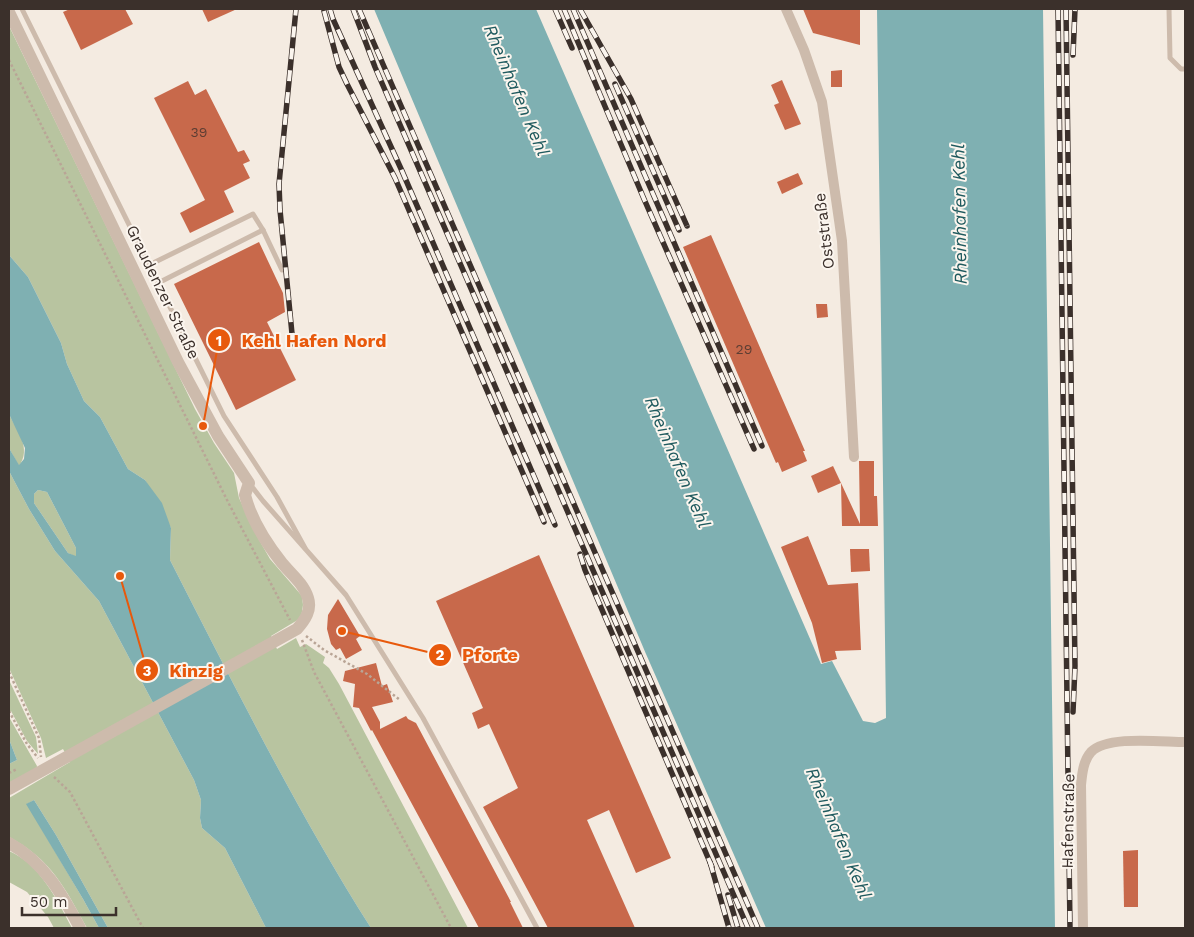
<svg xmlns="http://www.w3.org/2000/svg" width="1194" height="937" viewBox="0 0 1194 937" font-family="'Work Sans',sans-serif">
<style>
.green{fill:#b8c4a0}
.water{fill:#7fb0b2;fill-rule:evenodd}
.building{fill:#c8694b}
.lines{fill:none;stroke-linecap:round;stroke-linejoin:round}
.path{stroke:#b9a596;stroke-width:2.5;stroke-dasharray:2.5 2.5;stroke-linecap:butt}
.service{stroke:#cdbbac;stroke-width:5}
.minor{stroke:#cdbbac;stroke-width:10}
.tertiary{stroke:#cdbbac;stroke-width:12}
.rail-casing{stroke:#3b302b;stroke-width:5.5}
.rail{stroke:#fbf5ee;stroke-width:4;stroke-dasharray:11;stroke-linecap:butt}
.labels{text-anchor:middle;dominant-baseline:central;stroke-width:4;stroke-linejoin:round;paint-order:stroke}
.number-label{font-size:14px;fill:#5e3e33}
.street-label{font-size:16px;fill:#3b302b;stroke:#fbf5ee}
.water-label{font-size:18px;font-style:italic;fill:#1f5a5e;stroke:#fbf5ee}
.leader{fill:none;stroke:#e8590c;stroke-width:2}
.callout-dot{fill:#e8590c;stroke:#fbf5ee;stroke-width:2}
.mark-label{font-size:15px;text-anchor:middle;font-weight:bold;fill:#fff}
.callout-label{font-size:18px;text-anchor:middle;font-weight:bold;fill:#e8590c;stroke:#fbf5ee;stroke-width:4;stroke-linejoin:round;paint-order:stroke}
</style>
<rect width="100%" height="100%" fill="#f4ebe1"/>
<!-- green -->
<g class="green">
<path d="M9 26 195 409 214 443 234 473 239 498 258 538 270 559 302 596 303 605 301 618 271 636 277 649 296 638 300 647 306 644 325 657 323 663 329 668 339 684 468 928H371C296 810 234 685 170 560L171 528 145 480 128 469 100 417 84 401 67 364 61 343 28 277 9 255Z"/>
<path d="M9 414C17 431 32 448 19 466L9 448Z"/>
<path d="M9 471 29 509 55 551 99 601 194 780 201 800 200 818 202 828 225 848 266 928H108L56 835 34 800 27 804 83 899 99 928H87C65 888 51 859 9 837V798L70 762 63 749 46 758 41 738 9 668Z"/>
<path d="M38 490 47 492 76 548V557L68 553 34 503V494Z"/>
<path d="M9 680 36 737 38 754 27 741 11 711 9 713Z"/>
<path d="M9 717 37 766 36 771 9 785V764L17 760 9 739Z"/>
<path d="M9 851C40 864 57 900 72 928H54L48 917 27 892 9 882Z"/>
</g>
<!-- water -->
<g class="water">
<path d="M374 9H536L821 664 832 661 863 721 875 723 886 718 877 9H1043L1055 928H766L646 654Z"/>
<path d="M9 255 28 277 61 343 67 364 84 401 100 417 128 469 145 480 162 503 171 528 170 560C234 685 296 810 371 928H266L225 848 202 828 200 818 201 800 194 780 99 601 55 551 29 509 9 471V448L19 465 24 459 25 448 9 414ZM38 490 47 492 76 548V556L68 553 34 503V494Z"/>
<path d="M9 739 17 760 9 764Z"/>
<path d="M34 800 56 835 108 928H99L83 899 26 804Z"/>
</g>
<!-- building -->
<g class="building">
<path d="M70 9H125L133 24 81 50 63 12Z"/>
<path d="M202 9H237L208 22Z"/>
<path d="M803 9H860V45L813 33Z"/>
<path d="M842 70V87H831V71Z"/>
<path d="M782 80 801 124 785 130 774 105 779 103 771 85Z"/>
<path d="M188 81 195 95 206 89 238 152 244 150 250 161 243 164 250 178 224 191 234 212 190 233 180 213 205 200 154 98Z"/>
<path d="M798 173 803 184 782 194 777 182Z"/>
<path d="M711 235 805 451H803L807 461 782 472 778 462 776 463 683 247Z"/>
<path d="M259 242 283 293 285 312 267 322 296 380 236 410 174 284Z"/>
<path d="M816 304H827L828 317 817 318Z"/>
<path d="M859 461H874V496H877L878 526H842L841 483 860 524Z"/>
<path d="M833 466 841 483 818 493 811 476Z"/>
<path d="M808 536 828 585 858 583 861 650 835 651 837 659 822 663 812 623 781 547Z"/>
<path d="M850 549H869L870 571 851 572Z"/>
<path d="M539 555 671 858 636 873 609 810 587 820 635 928H548L483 807 518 788 489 724 478 729 472 713 483 708 436 601Z"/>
<path d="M338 599 360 636 356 639 362 650 346 659 340 648 336 650 331 644 327 629 328 615Z"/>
<path d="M376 663 382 686 387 684 393 702 372 707 380 722V729L406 716 408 719 416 723 511 902H510L523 928H479L372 730 371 731 359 708 353 707 355 684 343 681 345 671Z"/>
<path d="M1138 850V907H1124L1123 851Z"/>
</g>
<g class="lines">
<!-- path -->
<g class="path">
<path d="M9 60 228 502 290 620"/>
<path d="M306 636 324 650 367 674 400 700"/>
<path d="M302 640 314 672 451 928"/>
<path d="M9 672 39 738 41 757"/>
<path d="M9 711 27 744 38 758"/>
<path d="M9 773 17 769"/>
<path d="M54 777 70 792 143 928"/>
</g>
<!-- service -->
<g class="service">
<path d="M22 9 224 416 277 497 305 548"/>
<path d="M1169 9 1170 58 1181 69H1185"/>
<path d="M149 265 253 214 263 230 282 270"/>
<path d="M158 283 263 230"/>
<path d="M249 483 263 501 346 595 423 718 537 928"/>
</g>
<!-- minor -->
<g class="minor">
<path d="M786 9 804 50 822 102 842 241 854 457"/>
<path d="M1083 928 1081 785C1082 775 1083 761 1091 752 1107 735 1162 742 1185 742"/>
</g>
<!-- tertiary -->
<g class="tertiary">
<path d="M9 12 178 362 218 436 249 483 245 495C251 519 267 544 282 563 291 574 304 584 308 598 312 610 305 620 297 629L9 789"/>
<path d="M9 843C44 862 62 894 80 928"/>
</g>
<!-- rail casing -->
<g class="rail-casing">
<g id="rail">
<path d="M330 9 333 19 402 171 555 525"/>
<path d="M353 9 375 67 748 928"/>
<path d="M359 9 758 928"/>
<path d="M555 9 572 48"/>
<path d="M564 9 644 199 754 449"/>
<path d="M573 9 762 446"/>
<path d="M580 9 631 99 687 226"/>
<path d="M1058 9 1070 928"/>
<path d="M1066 9 1075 666 1073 712"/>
<path d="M324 11 339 67 347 84 395 178 544 522"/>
<path d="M1073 55 1075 9"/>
<path d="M615 84 679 230"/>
<path d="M293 344 280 210 279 184 296 9"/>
<path d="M580 554 585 570 712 867"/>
<path d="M710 862 729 928"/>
<path d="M728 895 738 928"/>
</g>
</g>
<!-- rail -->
<use href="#rail" class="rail"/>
</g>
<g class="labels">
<!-- number labels -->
<g class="number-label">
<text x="199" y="132">39</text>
<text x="744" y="349">29</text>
</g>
<!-- street labels -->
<g class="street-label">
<text transform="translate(824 231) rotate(-97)">Oststraße</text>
<text transform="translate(163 292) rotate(64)">Graudenzer Straße</text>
<text transform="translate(1068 821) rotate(-89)">Hafenstraße</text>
</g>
<!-- water labels -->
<g class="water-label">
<text transform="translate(517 90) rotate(67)">Rheinhafen Kehl</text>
<text transform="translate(959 214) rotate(-91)">Rheinhafen Kehl</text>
<text transform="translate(678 462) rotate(67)">Rheinhafen Kehl</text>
<text transform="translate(839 833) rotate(67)">Rheinhafen Kehl</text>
</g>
</g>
<!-- callouts -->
<path class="leader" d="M203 426L219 340M342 631L440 655M120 576L147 670"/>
<g class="callout-dot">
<circle cx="203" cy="426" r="5"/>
<circle cx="342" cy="631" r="5"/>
<circle cx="120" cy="576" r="5"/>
<circle cx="219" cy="340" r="12"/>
<circle cx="440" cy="655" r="12"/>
<circle cx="147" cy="670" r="12"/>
</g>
<g class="mark-label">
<text x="219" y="346">1</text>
<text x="440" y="660">2</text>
<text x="147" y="676">3</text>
</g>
<g class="callout-label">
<text x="314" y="347">Kehl Hafen Nord</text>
<text x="490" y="661">Pforte</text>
<text x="196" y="677">Kinzig</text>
</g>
<!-- border -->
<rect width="1194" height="937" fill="none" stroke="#3b302b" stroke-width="20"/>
<!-- scale -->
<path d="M22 907v8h94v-8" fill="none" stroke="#3b302b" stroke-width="2.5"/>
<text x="30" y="907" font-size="15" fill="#3b302b" stroke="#fbf5ee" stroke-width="4" paint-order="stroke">50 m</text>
</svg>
